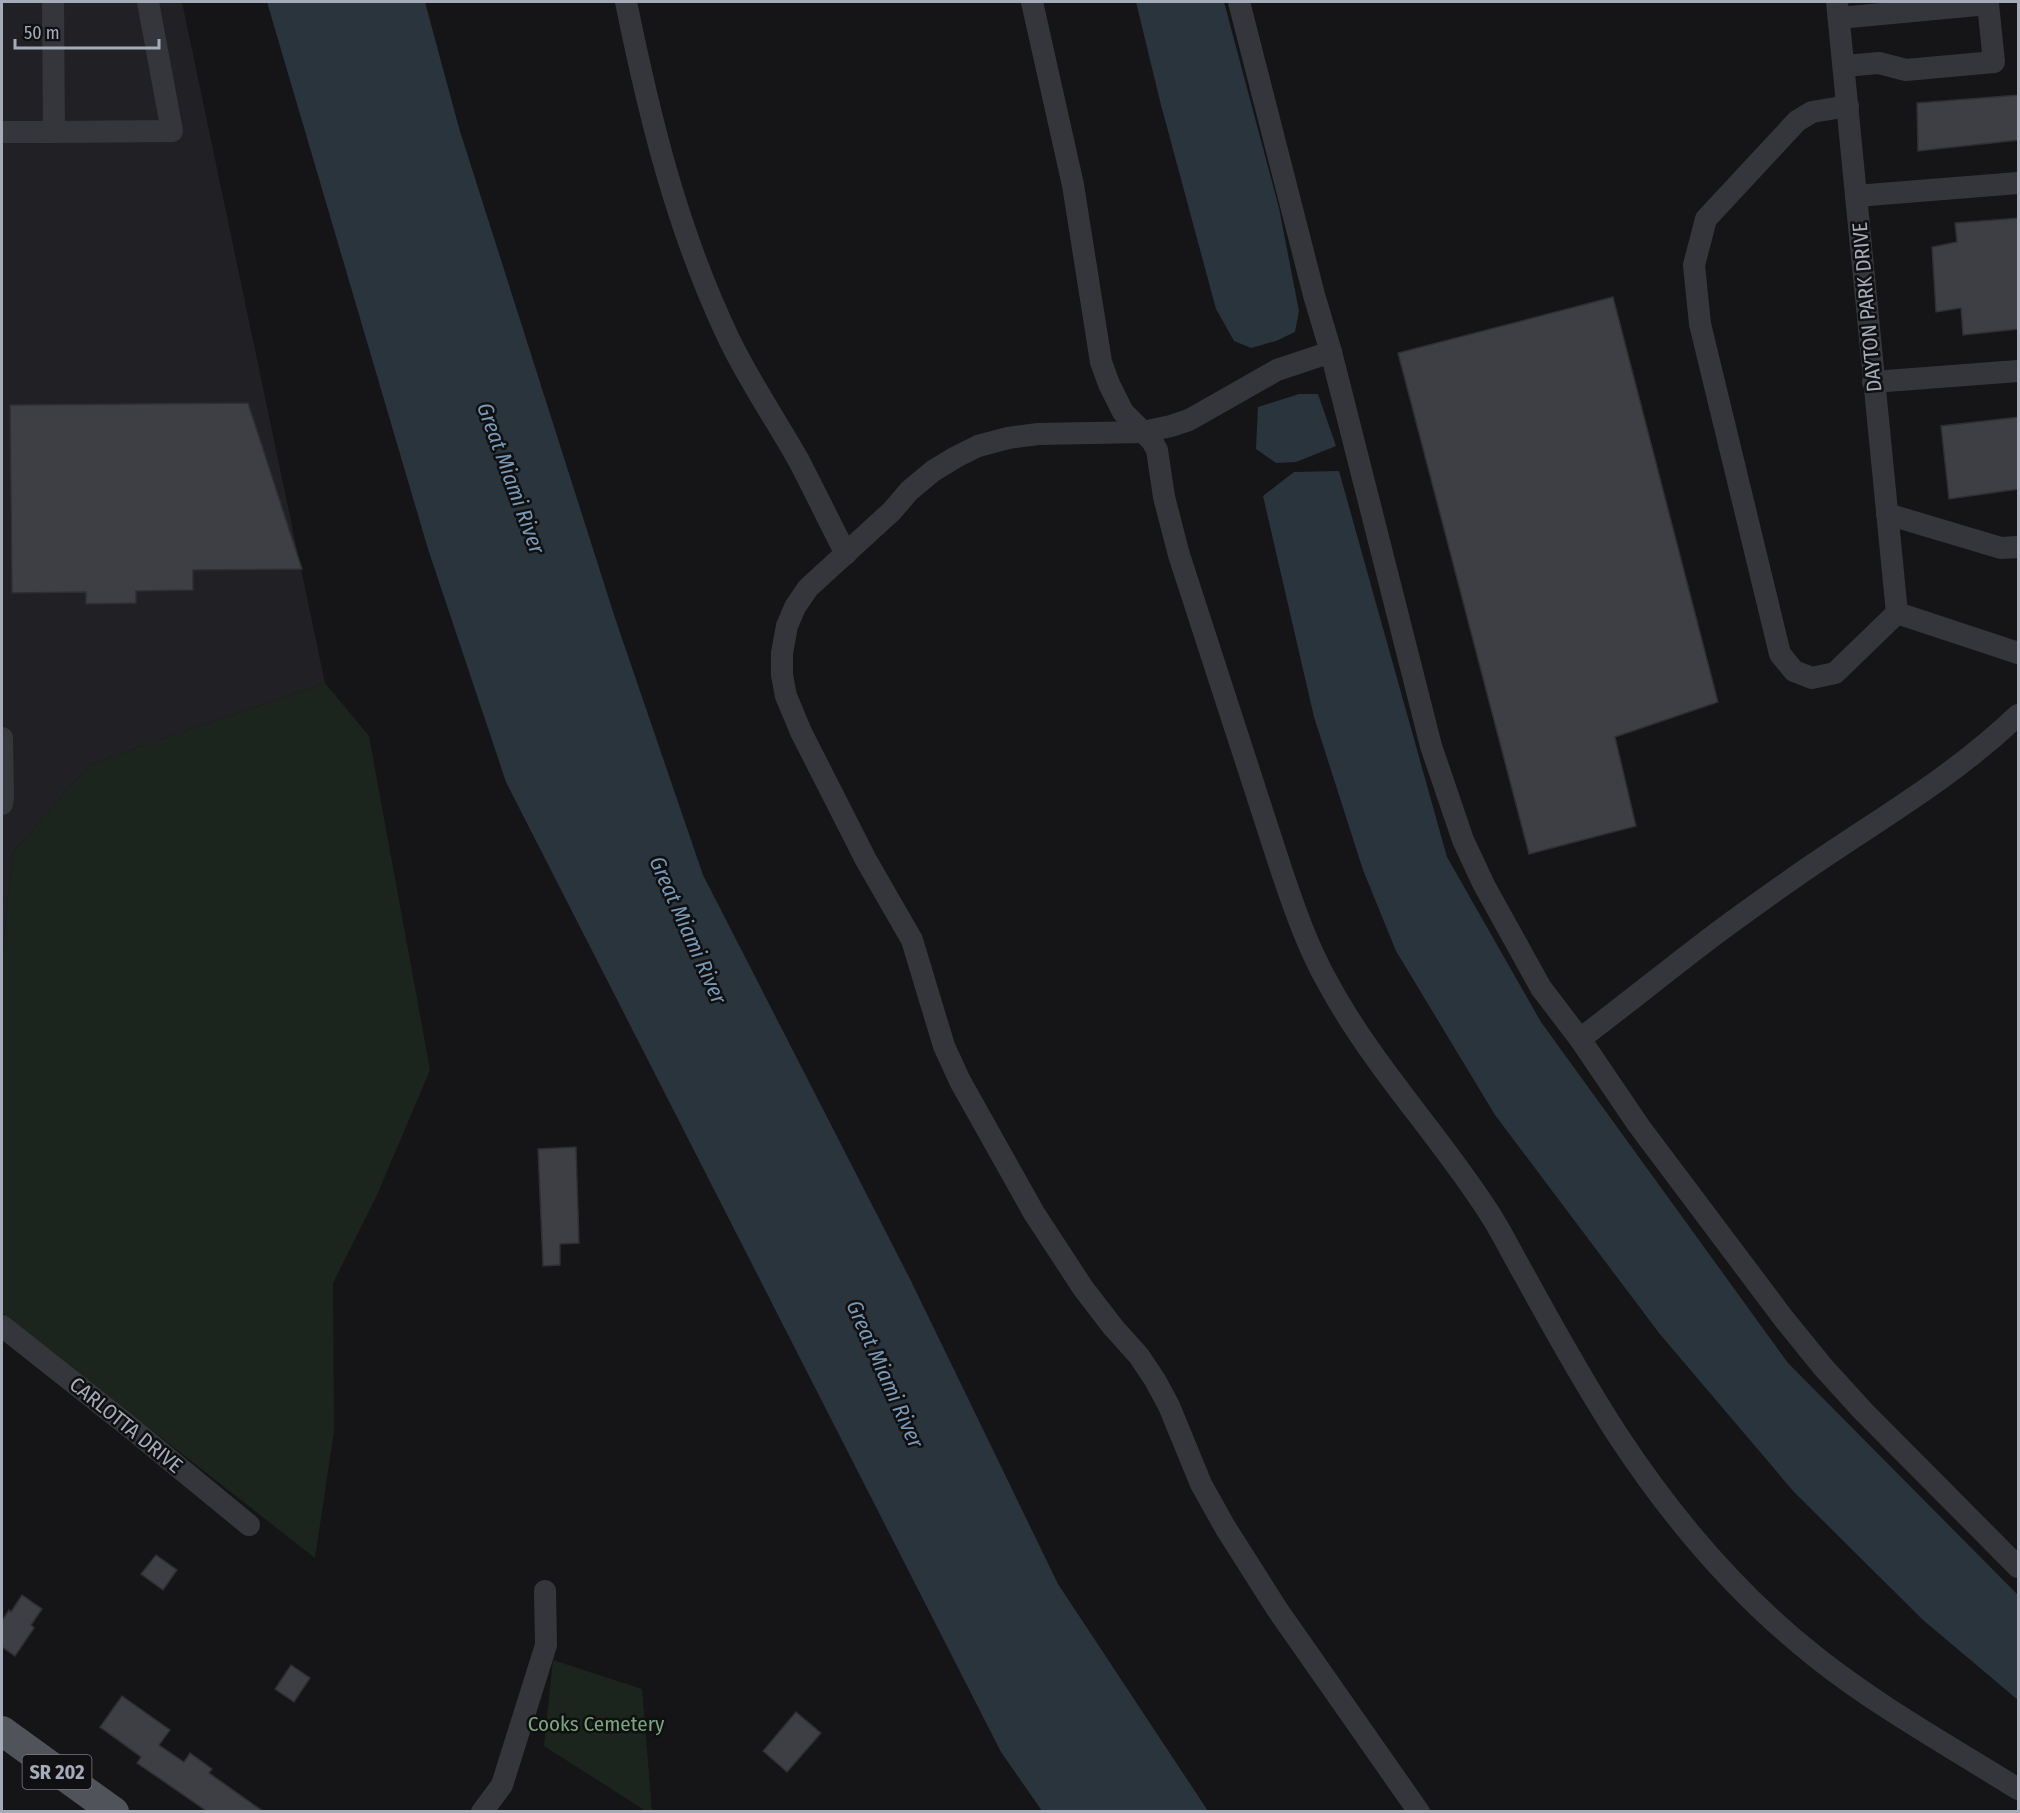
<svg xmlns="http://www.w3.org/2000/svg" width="2020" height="1813" viewBox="0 0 2020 1813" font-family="'Fira Sans Condensed',sans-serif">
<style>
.built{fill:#212024}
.green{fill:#1c251d}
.water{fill:#29343c}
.building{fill:#3e3f44;stroke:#2e2e33;stroke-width:1.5}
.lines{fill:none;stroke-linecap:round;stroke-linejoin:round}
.minor{stroke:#35363c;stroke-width:22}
.major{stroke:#51535b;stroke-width:30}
.labels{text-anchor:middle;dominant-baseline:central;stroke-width:5;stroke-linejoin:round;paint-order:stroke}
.shield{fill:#101012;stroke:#787c86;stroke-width:1.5}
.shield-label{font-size:20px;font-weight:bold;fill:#a5abb8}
.street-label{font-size:21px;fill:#a5abb8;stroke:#101012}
.park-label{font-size:21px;fill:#7aa57d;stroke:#101012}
.water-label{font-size:22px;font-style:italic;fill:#7999b7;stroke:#101012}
</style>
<rect width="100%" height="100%" fill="#151517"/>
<!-- built -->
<path class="built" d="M2 2H182L325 683 90 764 13 852 2 958Z"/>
<!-- green -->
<g class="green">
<path d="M325 683 369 736 430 1070 377 1195 333 1283 334 1431 315 1558 2 1313V958L13 852 90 764Z"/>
<path d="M553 1660 642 1689 652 1811H646L544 1746Z"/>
</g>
<!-- water -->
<g class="water">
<path d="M267 2H425L459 128 615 618 703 875 910 1279 1058 1584 1208 1811H1042L1001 1752 506 782 428 549Z"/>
<path d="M1136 2H1224L1279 208 1299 311 1295 332 1276 341 1251 348 1234 341 1216 309 1161 105Z"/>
<path d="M1299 394H1318L1336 446 1296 462 1276 463 1256 449 1258 407Z"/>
<path d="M1339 471 1447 857 1541 1022 1788 1363 2018 1595V1700L1923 1620 1794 1492 1659 1333 1495 1115 1396 951 1363 870 1314 717 1263 496 1294 472Z"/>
</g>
<!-- building -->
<g class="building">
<path d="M2019 95V140L1918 151 1917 103Z"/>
<path d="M2019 218V329L1963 335 1961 308 1936 312 1932 247 1957 242 1955 223Z"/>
<path d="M1613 297 1718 702 1615 737 1636 826 1529 854 1398 353Z"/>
<path d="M248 403 302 569 193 570V590L136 591V603L86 604V592L12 593 10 405Z"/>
<path d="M2019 417V489L1949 499 1941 426Z"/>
<path d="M576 1147 579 1243 560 1244V1265L543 1266 538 1149Z"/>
<path d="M156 1555 177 1570 163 1590 141 1574Z"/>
<path d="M22 1595 42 1609 31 1625 34 1628 15 1656 2 1647V1621L9 1610 11 1612Z"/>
<path d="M291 1665 310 1678 294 1702 275 1689Z"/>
<path d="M122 1696 170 1730 159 1745 184 1762 190 1753 212 1769 209 1773 264 1812H208L137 1763 141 1757 100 1727Z"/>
<path d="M796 1712 821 1733 787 1772 763 1751Z"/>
</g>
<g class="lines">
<!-- minor -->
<g class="minor">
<path d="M626 2C650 119 677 230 729 339 749 381 776 420 799 461 815 492 830 523 846 554"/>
<path d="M1032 2 1073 185 1101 362 1109 384 1123 412 1152 441 1157 450 1164 497 1179 555 1282 872C1295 910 1308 948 1328 983 1371 1063 1434 1129 1484 1205 1500 1228 1512 1254 1526 1278 1555 1331 1584 1383 1617 1434 1672 1518 1737 1595 1817 1658 1879 1707 1951 1747 2018 1789"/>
<path d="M1239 2 1314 295 1331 352 1277 370 1189 420 1171 426 1143 432 1038 434 1008 438 978 446 956 457 933 471 909 491 892 511 808 588 795 607 787 626 782 653V675L786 696 801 732 866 860 912 940 944 1046 960 1081 1034 1213 1083 1288 1113 1327 1139 1356 1155 1380 1169 1406 1201 1484 1225 1527 1277 1609 1419 1812"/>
<path d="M1837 2 1897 613"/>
<path d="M1839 18 1988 4 1994 62 1906 70 1879 63 1844 66"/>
<path d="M1848 106 1812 112 1797 121 1706 219 1694 265 1700 324 1780 654 1794 671 1812 678 1835 673 1897 613"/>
<path d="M2 132H54L53 2"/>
<path d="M54 132 172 131 148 2"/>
<path d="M1856 196 2018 183"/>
<path d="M1331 352 1431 746 1463 840 1484 885 1541 988 1580 1039 1639 1126 1784 1319 1823 1367 1863 1411 2018 1567"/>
<path d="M1873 382 2018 371"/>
<path d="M1887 514 2001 548 2018 547"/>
<path d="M1897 613 2018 653"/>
<path d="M2 738 3 796 2 804"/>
<path d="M1580 1039C1625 1005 1668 970 1713 936 1742 914 1772 893 1802 872 1877 820 1951 779 2018 715"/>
<path d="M2 1326 131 1428 249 1525"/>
<path d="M482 1812 502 1785 546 1645 545 1591"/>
</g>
<!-- major -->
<path class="major" d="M2 1731 114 1812"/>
</g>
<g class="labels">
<!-- shield labels -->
<rect class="shield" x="22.5" y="1755" width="69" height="34" rx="4.5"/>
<g class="shield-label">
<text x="57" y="1772">SR 202</text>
</g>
<!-- street labels -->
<g class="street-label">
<text transform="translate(1867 307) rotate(-95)">DAYTON PARK DRIVE</text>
<text transform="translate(126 1425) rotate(39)">CARLOTTA DRIVE</text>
</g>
<!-- park labels -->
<g class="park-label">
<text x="596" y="1724">Cooks Cemetery</text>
</g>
<!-- water labels -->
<g class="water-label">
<text transform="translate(511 478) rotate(70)">Great Miami River</text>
<text transform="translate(688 930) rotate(66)">Great Miami River</text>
<text transform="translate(885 1374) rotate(66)">Great Miami River</text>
</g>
</g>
<!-- border -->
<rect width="2020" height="1813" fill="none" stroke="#a5abb8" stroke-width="6"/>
<!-- scale -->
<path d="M15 39v9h144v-9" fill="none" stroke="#a5abb8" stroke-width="3"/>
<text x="24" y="39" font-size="18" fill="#a5abb8" stroke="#101012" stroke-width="4.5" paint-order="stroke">50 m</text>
</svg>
